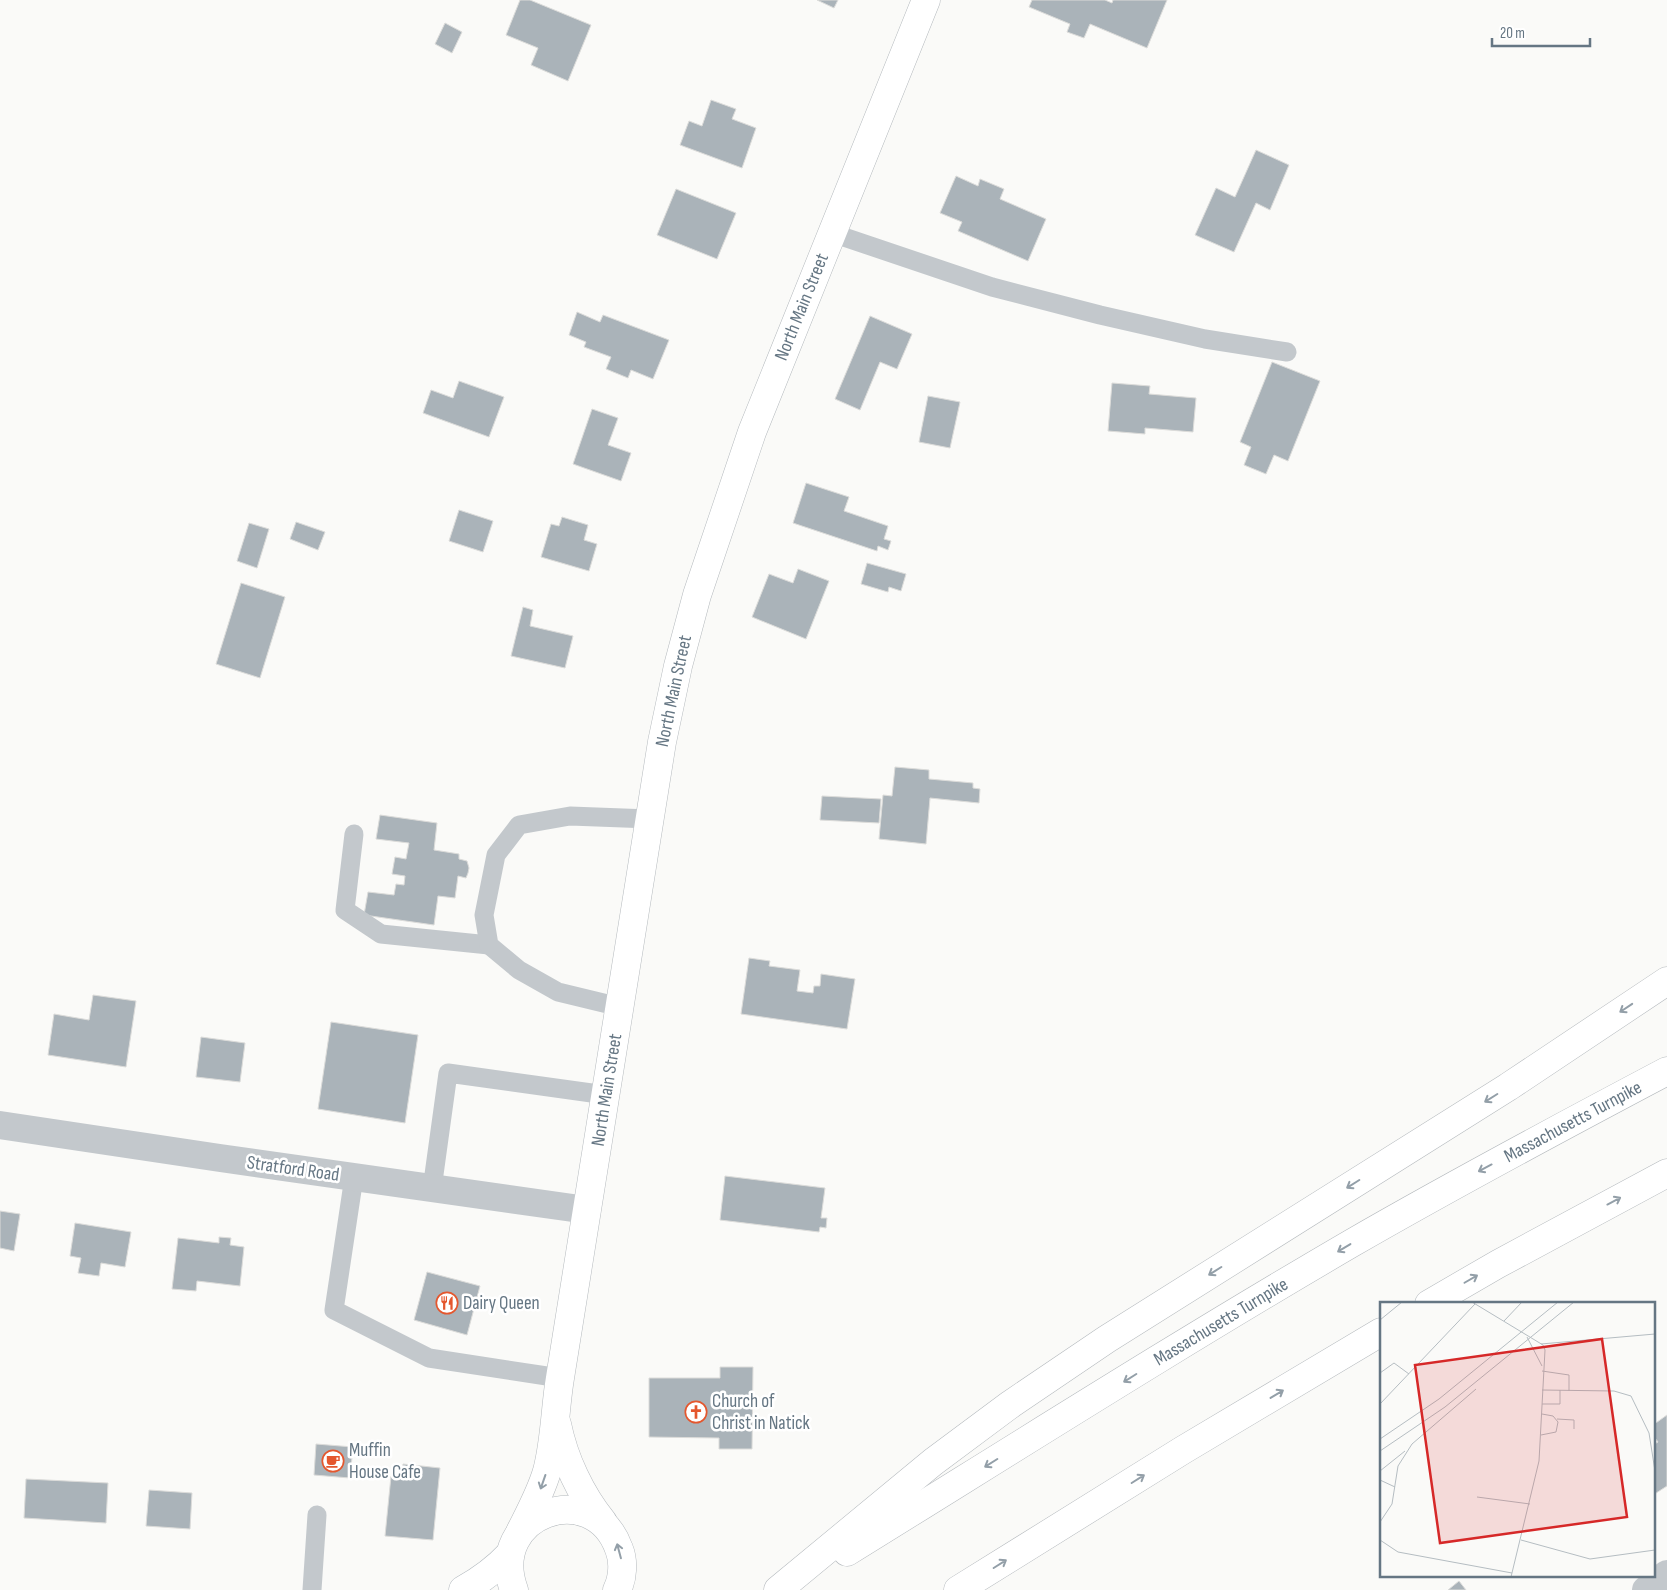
<svg xmlns="http://www.w3.org/2000/svg" width="1667" height="1590" viewBox="0 0 1667 1590" font-family="'Sofia Sans Condensed',sans-serif">
<style>
.building{fill:#aab3b9;stroke:#dcdcda}
.lines{fill:none;stroke-linecap:round;stroke-linejoin:round}
.secondary-casing{stroke:#b3babf;stroke-width:29}
.primary-casing{stroke:#b5babe;stroke-width:29}
.motorway-casing{stroke:#b4b9bd;stroke-width:29}
.service{stroke:#c3c8cc;stroke-width:19}
.minor{stroke:#c3c8cc;stroke-width:28}
.secondary{stroke:#fff;stroke-width:28}
.primary{stroke:#fff;stroke-width:28}
.motorway{stroke:#fff;stroke-width:28}
.oneway{stroke:#939fa8}
.labels{text-anchor:middle;dominant-baseline:central;stroke-width:5;stroke-linejoin:round;paint-order:stroke}
.street-label{font-size:19px;fill:#657683;stroke:#fff}
.poi-label{font-size:19px;fill:#657683;stroke:#fff;text-anchor:start}
.inset-road{fill:none;stroke:#b5bdc2;stroke-width:1}
.view{fill:#d62828;fill-opacity:0.15;stroke:#d62828;stroke-width:2.5}
.inset-edge{fill:none;stroke:#657683;stroke-width:2.5}
</style>
<rect width="100%" height="100%" fill="#fafaf8"/>
<!-- building -->
<g class="building">
<path d="M520 0H530L591 25 568 81 531 65 538 48 506 35Z"/>
<path d="M817 0H838L834 8Z"/>
<path d="M1032 0H1105L1112 3 1113 0H1167L1147 48 1090 24 1084 38 1067 32 1070 24 1029 7Z"/>
<path d="M445 23 462 32 452 53 435 44Z"/>
<path d="M711 100 736 109 732 119 756 128 742 168 680 145 689 121 702 126Z"/>
<path d="M1256 150 1289 165 1270 210 1256 203 1234 252 1195 235 1216 188 1235 197Z"/>
<path d="M956 176 978 186 980 179 1004 189 1000 199 1046 219 1028 261 958 231 962 222 940 213Z"/>
<path d="M676 189 736 213 717 259 657 235Z"/>
<path d="M577 312 600 322 603 315 669 340 653 379 631 370 628 378 606 369 611 357 584 347 586 342 569 335Z"/>
<path d="M870 316 912 334 897 369 880 362 860 410 835 399Z"/>
<path d="M1272 362 1320 381 1288 461 1274 455 1266 474 1244 465 1251 447 1240 442Z"/>
<path d="M459 381 504 397 489 437 423 413 431 390 453 398Z"/>
<path d="M1112 383 1150 386 1149 394 1196 398 1193 432 1145 428V434L1108 431Z"/>
<path d="M928 396 960 402 950 448 919 442Z"/>
<path d="M592 409 618 418 608 445 631 453 621 481 573 464Z"/>
<path d="M806 483 849 497 844 511 888 526 884 539 891 541 888 550 878 546 877 551 793 523Z"/>
<path d="M459 510 493 521 483 552 449 541Z"/>
<path d="M562 517 588 525 584 540 597 544 589 571 541 557 551 524 559 526Z"/>
<path d="M296 522 325 532 318 550 290 539Z"/>
<path d="M249 523 269 529 257 568 237 561Z"/>
<path d="M867 563 906 574 901 591 889 587 888 592 861 584Z"/>
<path d="M798 569 829 581 806 639 752 617 769 574 793 583Z"/>
<path d="M241 583 285 597 260 678 216 664Z"/>
<path d="M523 607 533 610 530 626 573 636 565 668 511 656Z"/>
<path d="M895 767 929 770V779L973 783V788L980 789 979 803 930 798 926 844 879 839 883 795 892 796Z"/>
<path d="M822 796 881 799 879 823 820 820Z"/>
<path d="M380 815 437 823 434 850 459 854V859L467 861 469 868 468 873 466 878 458 876 455 898 438 896 434 925 364 915 368 892 394 895 396 884 404 885 405 876 392 874 395 857 406 859 409 843 376 839Z"/>
<path d="M749 958 770 961 769 966 800 970 797 991 813 993 814 986H820L821 974 855 979 847 1029 741 1014Z"/>
<path d="M93 995 136 1001 126 1067 48 1055 54 1014 89 1020Z"/>
<path d="M331 1022 418 1035 405 1123 318 1109Z"/>
<path d="M201 1037 245 1043 240 1082 196 1077Z"/>
<path d="M725 1176 825 1188 821 1218H827L826 1228 820 1227 819 1232 720 1220Z"/>
<path d="M0 1211 20 1214 14 1251 0 1248Z"/>
<path d="M75 1223 131 1232 125 1267 101 1263 99 1276 78 1273 81 1258 70 1256Z"/>
<path d="M219 1237 231 1238 230 1245 244 1247 240 1286 197 1281 196 1291 172 1289 178 1238 219 1243Z"/>
<path d="M427 1272 480 1286 467 1335 414 1320Z"/>
<path d="M720 1367H753L752 1449H719V1438L649 1437V1378H720Z"/>
<path d="M1667 1415V1486L1653 1495V1445L1658 1442 1653 1435V1425Z"/>
<path d="M316 1444 353 1447 350 1478 314 1475Z"/>
<path d="M403 1464 440 1468 433 1540 385 1536 391 1476 402 1477Z"/>
<path d="M26 1479 108 1483 106 1523 24 1518Z"/>
<path d="M149 1490 192 1493 190 1529 146 1526Z"/>
<path d="M1459 1581 1466 1590H1448Z"/>
</g>
<g class="lines">
<!-- secondary casing -->
<g class="secondary-casing">
<path id="secondary" d="M463 1590C481 1580 496 1569 510 1554"/>
</g>
<!-- primary casing -->
<g class="primary-casing">
<g id="primary">
<path d="M557 1424C564 1459 581 1495 603 1522"/>
<path d="M520 1532C530 1512 541 1492 547 1471 555 1441 555 1408 560 1378L662 742 678 666 697 595 752 432 926 0"/>
<path d="M514 1590C486 1514 593 1476 619 1549 624 1561 623 1578 617 1590"/>
</g>
</g>
<!-- motorway casing -->
<g class="motorway-casing">
<g id="motorway">
<path d="M1429 1304 1498 1264 1667 1173"/>
<path d="M847 1552C1015 1448 1182 1342 1352 1243 1456 1183 1561 1127 1667 1071"/>
<path d="M778 1590 933 1462 1011 1404 1107 1339 1508 1087 1667 981"/>
<path d="M958 1590 1183 1450 1381 1332"/>
</g>
</g>
<!-- service -->
<g class="service">
<path d="M832 233 992 287 1100 315 1205 339 1287 352"/>
<path d="M354 834 345 910 381 934 489 945"/>
<path d="M620 1007 558 992 519 970 489 945 484 915 496 855 519 825 570 816 650 819"/>
<path d="M354 1177 334 1310 429 1358 560 1378"/>
<path d="M432 1189 448 1073 606 1095"/>
<path d="M312 1590 317 1515"/>
</g>
<!-- minor -->
<g class="minor">
<path d="M0 1125 220 1158 587 1210"/>
<path d="M1646 1590 1667 1574"/>
</g>
<!-- secondary -->
<use href="#secondary" class="secondary"/>
<!-- primary -->
<use href="#primary" class="primary"/>
<!-- motorway -->
<use href="#motorway" class="motorway"/>
</g>
<!-- one-way arrows -->
<defs><path id="oneway-shaft" d="M-6 0H5M1.5-3L5.5 0L1.5 3" fill="none" stroke-width="1.6" stroke-linecap="round" stroke-linejoin="round" transform="scale(1.25)"/></defs>
<g class="oneway">
<use href="#oneway-shaft" transform="translate(1626 1008) rotate(146)"/>
<use href="#oneway-shaft" transform="translate(1491 1098) rotate(148)"/>
<use href="#oneway-shaft" transform="translate(1485 1168) rotate(152)"/>
<use href="#oneway-shaft" transform="translate(1353 1184) rotate(148)"/>
<use href="#oneway-shaft" transform="translate(1614 1201) rotate(-28)"/>
<use href="#oneway-shaft" transform="translate(1344 1248) rotate(149)"/>
<use href="#oneway-shaft" transform="translate(1215 1271) rotate(148)"/>
<use href="#oneway-shaft" transform="translate(1471 1279) rotate(-30)"/>
<use href="#oneway-shaft" transform="translate(1130 1378) rotate(148)"/>
<use href="#oneway-shaft" transform="translate(1277 1394) rotate(-31)"/>
<use href="#oneway-shaft" transform="translate(991 1463) rotate(148)"/>
<use href="#oneway-shaft" transform="translate(1138 1479) rotate(-32)"/>
<use href="#oneway-shaft" transform="translate(543 1482) rotate(109)"/>
<use href="#oneway-shaft" transform="translate(619 1551) rotate(-105)"/>
<use href="#oneway-shaft" transform="translate(1000 1564) rotate(-32)"/>
</g>
<!-- icons -->
<defs>
<g id="restaurant-ring" transform="scale(1.125)"><circle r="9.5" fill="#fff" stroke="#e4572e" stroke-width="1.5"/><path d="M-5-6h1v4h1v-4h1v4h1v-4h1v5L-1.5 .5V6h-2V.5L-5-1ZM5-6V6H3V1.5H1.5Q1.5-4 5-6Z" fill="#e4572e"/></g>
<g id="church-ring" transform="scale(1.125)"><circle r="9.5" fill="#fff" stroke="#e4572e" stroke-width="1.5"/><path d="M-1.2-6h2.4v3.5h3.3v2.4h-3.3V6h-2.4V-.1h-3.3v-2.4h3.3Z" fill="#e4572e"/></g>
<g id="cafe-ring" transform="scale(1.125)"><circle r="9.5" fill="#fff" stroke="#e4572e" stroke-width="1.5"/><path d="M-5.5-4.5H6V0H3Q3 3.5 0 3.5H-2.5Q-5.5 3.5-5.5 0ZM3-3.2v2h1.7v-2ZM-6 4.5H4V6H-6Z" fill="#e4572e"/></g>
</defs>
<g fill-rule="evenodd">
<use href="#restaurant-ring" x="447" y="1303"/>
<use href="#church-ring" x="696" y="1412"/>
<use href="#cafe-ring" x="333" y="1461"/>
</g>
<g class="labels">
<!-- street labels -->
<g class="street-label">
<text transform="translate(802 307) rotate(-68)">North Main Street</text>
<text transform="translate(674 691) rotate(-78)">North Main Street</text>
<text transform="translate(607 1090) rotate(-81)">North Main Street</text>
<text transform="translate(1573 1122) rotate(-28)">Massachusetts Turnpike</text>
<text transform="translate(293 1169) rotate(8)">Stratford Road</text>
<text transform="translate(1221 1322) rotate(-31)">Massachusetts Turnpike</text>
</g>
<!-- poi labels -->
<g class="poi-label">
<text x="463" y="1303">Dairy Queen</text>
<text x="712" y="1401">Church of<tspan x="712" dy="22">Christ in Natick</tspan></text>
<text x="349" y="1450">Muffin<tspan x="349" dy="22">House Cafe</tspan></text>
</g>
</g>
<!-- overview -->
<g transform="translate(1380 1302)">
<rect width="275" height="275" fill="#fafaf8"/>
<path class="inset-road" d="M92 0 163 43 165 48 159 159 131 275M0 18 22 0M124 19 142 0M147 35 162 64M161 42 275 32M162 69 189 73V89M0 71 14 61 29 72M162 88 234 89 251 94 269 131 275 169M0 102 95 2M162 102H180V88M177 117 194 118V127M161 133 176 130 178 120 173 114 162 112M0 137 59 97 178 0M32 142 96 87M0 149 65 105 194 0M0 169 25 149M0 178 15 185M97 195 150 202M0 220 12 202 18 164 32 142M0 238 18 250 132 271M141 238 210 257 275 248"/>
<path class="view" d="M222 37 247 215 60 241 35 63Z"/>
<rect width="275" height="275" class="inset-edge"/>
</g>
<!-- scale -->
<path d="M1492 38v8h98v-8" fill="none" stroke="#657683" stroke-width="2.5"/>
<text x="1500" y="38" font-size="15" fill="#657683" stroke="#ffffff" stroke-width="4" paint-order="stroke">20 m</text>
</svg>
